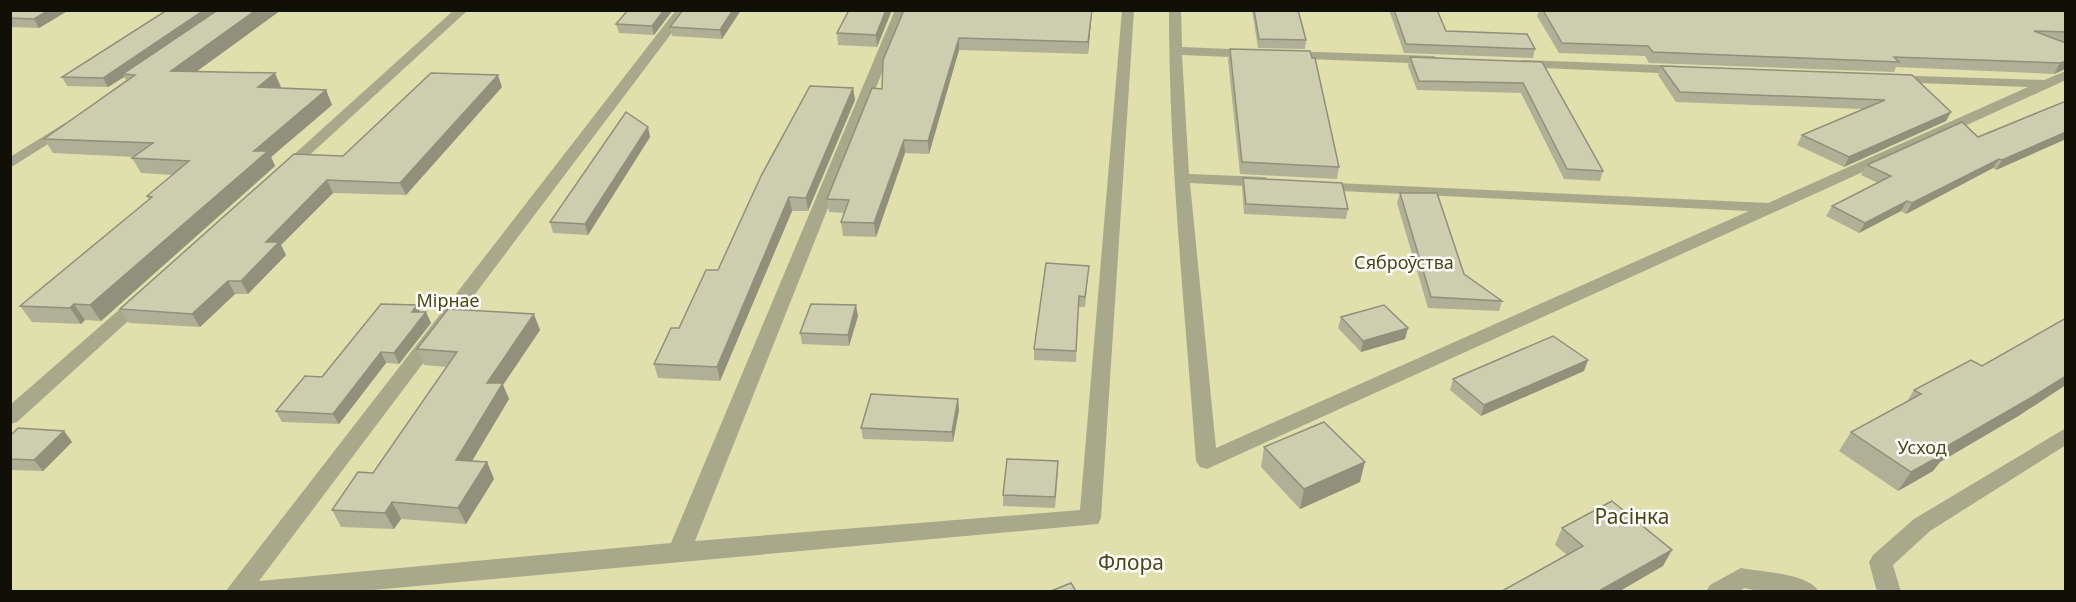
<svg xmlns="http://www.w3.org/2000/svg" width="2076" height="602" viewBox="0 0 2076 602" font-family="'Noto Sans',sans-serif">
<style>
.green{fill:#e0e0ad}
.lines{fill:none;stroke-linecap:round;stroke-linejoin:round}
.lane{fill:#a8a88a;fill-rule:evenodd}
.wall{fill:#b0b097}
.shaded-wall{fill:#90907b}
.building{fill:#cdcdb0;stroke:#90907b;stroke-width:1.5}
.labels{text-anchor:middle;dominant-baseline:central;stroke-width:5;stroke-linejoin:round;paint-order:stroke}
.park-label{font-size:18px;fill:#4a4913;stroke:#fff}
.near-park-label{font-size:21px;fill:#4a4913;stroke:#fff}
</style>
<rect width="100%" height="100%" fill="#fcfdde"/>
<!-- green -->
<path class="green" d="M10 11H2065V591H11Z"/>
<g class="lines">
<!-- lane -->
<g class="lane">
<path d="M454 10H468L290 173H280L277 170 280 167Z"/>
<path d="M676 10H689L259 581 671 543 895 10H907L695 541 1080 510 1122 10H1134L1101 518 1098 524 351 592H225Z"/>
<path d="M1169 10H1181L1182 47 1254 50 1261 54 1254 58 1182 55 1189 174 1265 177 1273 182 1265 187 1190 183 1216 448 1749 211 1320 190 1312 185 1314 182 1768 203 2028 87 1890 82 1885 81V75L2044 80 2066 71V80L1207 469 1200 467 1196 461C1185 311 1169 161 1169 10Z"/>
<path d="M1288 51 1434 56 1441 60 1434 64 1283 58 1281 55Z"/>
<path d="M1522 60 1683 66 1690 70 1683 74 1517 67 1515 64Z"/>
<path d="M65 123 70 124 72 127 70 130 10 168V157Z"/>
<path d="M142 293 151 299 148 303 17 422 10 424V405L136 295Z"/>
<path d="M2066 428V445L1930 531 1893 565 1901 592H1877L1869 562 1873 555 1914 519Z"/>
<path d="M1741 568C1761 572 1809 573 1819 592H1764L1744 588 1738 592H1706L1710 585Z"/>
</g>
</g>
<!-- wall -->
<g class="wall">
<path d="M10 10H69L39 28 10 27Z"/>
<path d="M167 10H281L197 71 281 87 280 88 326 90 332 105 271 157 275 166 101 321 85 320 81 324 32 322 20 306 149 200 147 196 173 175 141 173 132 158 134 157 53 153 44 139 126 80 124 77 108 87 67 86 62 77Z"/>
<path d="M673 10 654 35 619 33 616 24Z"/>
<path d="M741 10 722 39 672 36 670 27Z"/>
<path d="M849 10H892L877 47 838 45 837 33Z"/>
<path d="M904 10H1092L1088 54 959 50 929 154 905 153 876 237 843 236 841 222 844 213 829 212 827 199 882 89Z"/>
<path d="M1252 10H1298L1306 40 1305 49 1258 48Z"/>
<path d="M1389 10H1437L1446 31 1535 49 1533 58 1404 53Z"/>
<path d="M1539 10H2066V69L2054 74 1896 67 1894 72 1649 63 1645 56 1559 53 1537 16Z"/>
<path d="M1230 49 1339 167 1337 179 1240 174 1228 60Z"/>
<path d="M1410 57 1542 62 1603 171 1600 181 1564 179 1521 93 1417 90 1408 66Z"/>
<path d="M1661 66 1912 75 1946 121 1844 167 1797 145 1802 135 1863 109 1676 102 1658 75Z"/>
<path d="M502 87 406 195 333 193 281 245 286 255 248 294H235L200 327 129 323 120 309 343 156Z"/>
<path d="M853 88 855 100 808 211H792L720 381 658 378 654 364 679 328 718 270Z"/>
<path d="M2066 101V139L1996 170 1993 168 1906 214 1901 211 1859 233 1826 216 1832 206 1878 183 1861 175 1867 165 1978 137Z"/>
<path d="M648 127 650 137 588 235 553 233 550 222Z"/>
<path d="M1243 178 1348 209 1346 219 1244 214 1242 188Z"/>
<path d="M1400 193 1464 274 1502 301 1499 311 1428 308 1397 203Z"/>
<path d="M1088 276 1085 307H1078L1076 362 1034 360V349Z"/>
<path d="M417 305 420 312 431 323 399 364 386 363 339 424 282 422 276 411 322 377Z"/>
<path d="M858 316 849 346 802 344 800 333Z"/>
<path d="M1341 317 1408 328 1405 339 1361 352 1338 328Z"/>
<path d="M540 330 503 385 509 399 472 461 487 462 494 479 466 524 401 519 394 529 341 527 332 510 373 473 447 367 424 365 417 349Z"/>
<path d="M1584 371 1481 416 1450 390 1453 379Z"/>
<path d="M1914 390 2020 415 1940 462 1933 471 1898 491 1839 451 1851 432 1906 403Z"/>
<path d="M958 399 959 410 953 442 863 439 861 428Z"/>
<path d="M64 431 72 442 43 471 10 470V436Z"/>
<path d="M1264 447 1360 482 1300 509 1261 467Z"/>
<path d="M1058 472 1055 508 1003 506V495Z"/>
<path d="M1562 528 1663 566 1567 555 1555 545Z"/>
</g>
<!-- shaded-wall -->
<g class="shaded-wall">
<path d="M49 10H69L39 28 34 19Z"/>
<path d="M204 10H221L123 74 124 77 108 87 103 78Z"/>
<path d="M256 10H281L178 85 171 71Z"/>
<path d="M664 10H673L654 35 652 26Z"/>
<path d="M733 10H741L722 39 720 30Z"/>
<path d="M886 10H892L877 47 876 35Z"/>
<path d="M1092 10 1088 54V42Z"/>
<path d="M959 38V50L929 154 928 141Z"/>
<path d="M2066 61 2065 69 2054 74 2060 63Z"/>
<path d="M275 73 281 87 264 101 258 87Z"/>
<path d="M498 75 502 87 406 195 400 183Z"/>
<path d="M853 88 855 100 808 211 806 198Z"/>
<path d="M326 90 332 105 271 157 275 166 101 321 90 305 254 151Z"/>
<path d="M1951 112 1946 121 1844 167 1849 157Z"/>
<path d="M648 127 650 137 588 235 585 224Z"/>
<path d="M2066 132V139L1996 170 2002 160Z"/>
<path d="M904 140 905 153 876 237 874 223Z"/>
<path d="M1999 159 1993 168 1906 214 1912 203Z"/>
<path d="M327 180 333 193 281 245 286 255 248 294 241 281 266 242Z"/>
<path d="M789 197 792 211 720 381 717 367Z"/>
<path d="M1907 201 1901 211 1859 233 1865 223Z"/>
<path d="M228 281 235 294 200 327 192 314Z"/>
<path d="M74 304 85 320 81 324 70 308Z"/>
<path d="M417 305 422 316 412 312Z"/>
<path d="M856 305 858 316 849 346 848 335Z"/>
<path d="M426 312 431 323 399 364 394 353Z"/>
<path d="M534 314 540 330 503 385 509 399 463 476 456 460 487 383Z"/>
<path d="M1408 328 1405 339 1361 352 1363 341Z"/>
<path d="M381 352 386 363 339 424 333 414Z"/>
<path d="M1588 360 1584 371 1481 416 1484 405Z"/>
<path d="M2066 376V385L2020 415 1940 462 1933 471 1898 491 1911 472 1942 449Z"/>
<path d="M958 399 959 410 953 442 952 432Z"/>
<path d="M64 431 72 442 43 471 34 460Z"/>
<path d="M487 462 494 479 466 524 458 508Z"/>
<path d="M1365 462 1360 482 1300 509 1304 489Z"/>
<path d="M392 502 401 519 394 529 385 513Z"/>
<path d="M1672 550 1663 566 1620 591H1599Z"/>
</g>
<!-- building -->
<g class="building">
<path d="M10 10H49L34 19 10 18Z"/>
<path d="M167 10H204L103 78 62 77Z"/>
<path d="M218 10H256L171 71 275 73 258 87 326 90 254 151H268L90 305 74 304 70 308 20 306 152 197 147 196 189 161 132 158 153 143 44 139 135 75 123 74Z"/>
<path d="M628 10H664L652 26 616 24Z"/>
<path d="M683 10H733L720 30 670 27Z"/>
<path d="M849 10H886L876 35 837 33Z"/>
<path d="M904 10H1092L1088 42 959 38 928 141 904 140 874 223 841 222 849 200 827 199 872 88 882 89 883 60Z"/>
<path d="M1254 10H1298L1306 40 1259 39Z"/>
<path d="M1394 10H1437L1446 31 1527 34 1535 49 1406 44Z"/>
<path d="M1543 10H2066V32L2034 31 2066 43V61L2060 63 1894 57 1899 62 1653 52 1648 46 1562 43Z"/>
<path d="M1230 49 1310 51 1312 58H1315L1339 167 1242 162Z"/>
<path d="M1410 57 1542 62 1603 171 1567 169 1523 83 1419 81Z"/>
<path d="M1661 66 1912 75 1951 112 1849 157 1802 135 1885 100 1680 92Z"/>
<path d="M431 73 498 75 400 183 327 180 266 242H279L241 281H228L192 314 120 309 294 154 343 156Z"/>
<path d="M810 86 853 88 806 198 789 197 717 367 654 364 671 328H679L706 270H718L761 176Z"/>
<path d="M2066 101V132L2002 160 1999 159 1912 203 1907 201 1865 223 1832 206 1891 176 1867 165 1962 122 1978 137Z"/>
<path d="M626 112 648 127 585 224 550 222Z"/>
<path d="M1243 178 1342 183 1348 209 1246 204Z"/>
<path d="M1400 193H1437L1464 274 1502 301 1431 297Z"/>
<path d="M1046 263 1089 266 1085 297 1079 296 1076 351 1034 349Z"/>
<path d="M381 304 417 305 412 312H426L394 353 381 352 333 414 276 411 305 376 322 377Z"/>
<path d="M811 304 856 305 848 335 800 333Z"/>
<path d="M1384 305 1408 328 1363 341 1341 317Z"/>
<path d="M448 309 534 314 487 383H503L456 460 487 462 458 508 392 502 385 513 332 510 358 472 373 473 457 352 417 349Z"/>
<path d="M2066 318V376L2034 396 1942 449 1947 452 1911 472 1851 432 1921 394 1914 390 1971 360 1982 366Z"/>
<path d="M1553 336 1588 360 1484 405 1453 379Z"/>
<path d="M871 394 958 399 952 432 861 428Z"/>
<path d="M1324 422 1365 462 1304 489 1264 447Z"/>
<path d="M18 428 64 431 34 460 10 459V436Z"/>
<path d="M1007 459 1058 461 1055 497 1003 495Z"/>
<path d="M1612 501 1672 550 1599 591H1502L1583 546 1562 528Z"/>
<path d="M1071 583 1076 591H1051Z"/>
</g>
<g class="labels">
<!-- park labels -->
<g class="park-label">
<text x="1404" y="262">Сяброўства</text>
<text x="448" y="300">Мірнае</text>
<text x="1922" y="447">Усход</text>
</g>
<!-- near-park labels -->
<g class="near-park-label">
<text x="1632" y="516">Расінка</text>
<text x="1131" y="562">Флора</text>
</g>
</g>
<!-- border -->
<rect width="2076" height="602" fill="none" stroke="#101006" stroke-width="24"/>
</svg>
